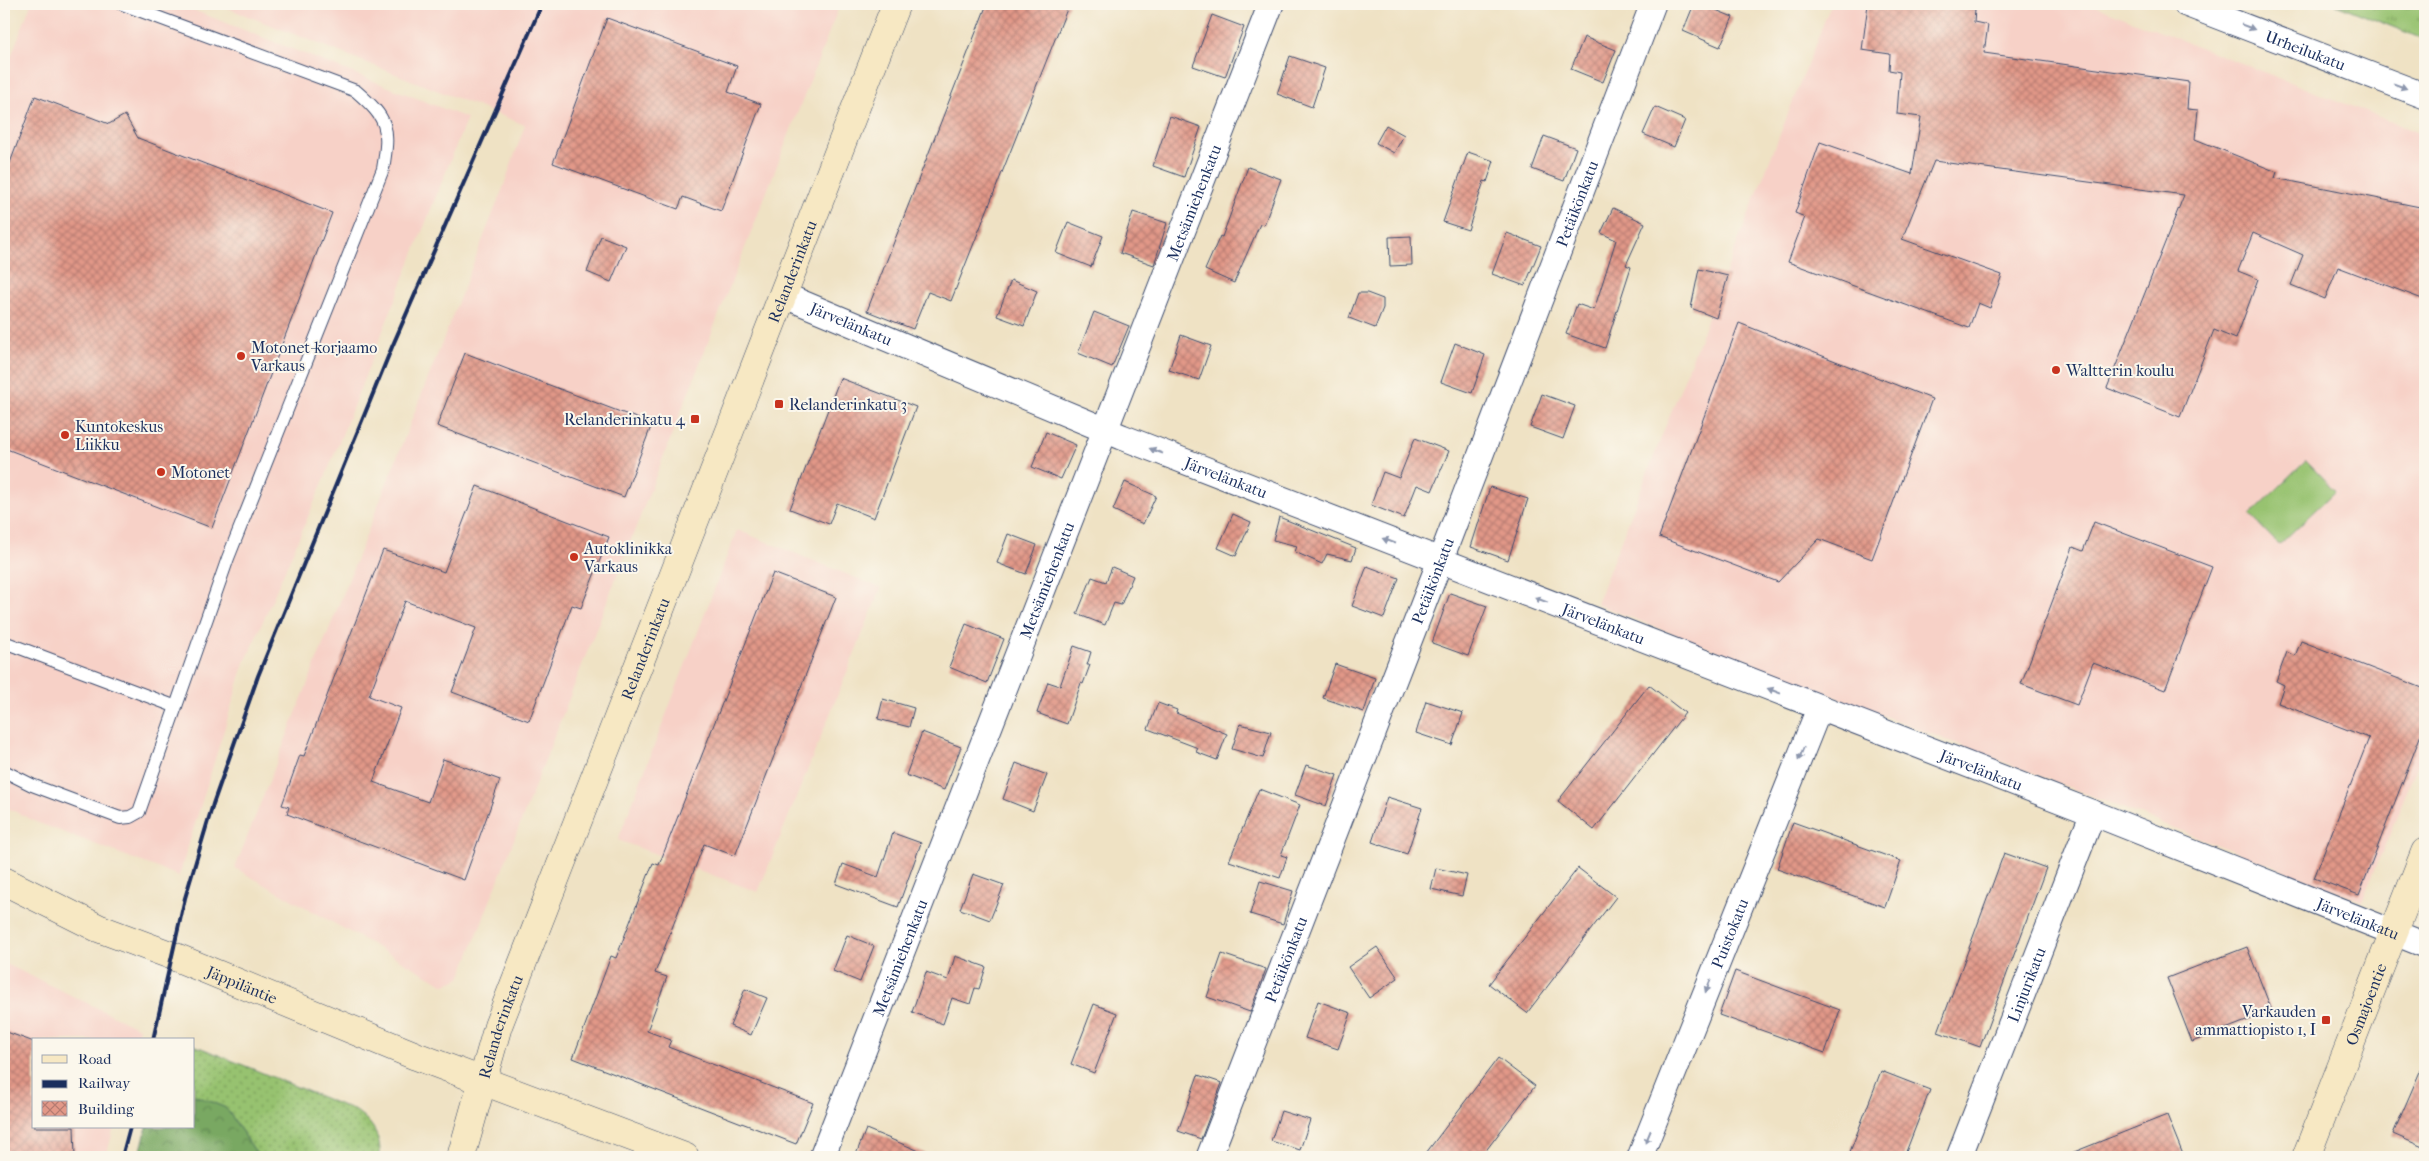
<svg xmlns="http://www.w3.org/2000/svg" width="2429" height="1161" viewBox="0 0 2429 1161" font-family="'IM FELL French Canon',serif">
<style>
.built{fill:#f7d1c7}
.grass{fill:url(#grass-dots);stroke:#597866}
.forest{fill:url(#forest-crowns);stroke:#4a6c60}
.park{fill:url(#park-tufts);stroke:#597866}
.pitch{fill:#97c26f;stroke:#597866}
.building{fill:url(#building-cross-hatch)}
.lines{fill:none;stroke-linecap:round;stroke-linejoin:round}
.lane-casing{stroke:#3b4a6d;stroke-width:14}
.street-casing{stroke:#3b4a6d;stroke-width:27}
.secondary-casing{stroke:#3b4a6d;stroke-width:29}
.lane{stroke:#fff;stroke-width:12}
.street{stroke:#fff;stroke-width:25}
.secondary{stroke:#f7e8c3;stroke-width:28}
.rail{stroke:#1b2f5e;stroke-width:4}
.oneway{fill:#8d97ae}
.poi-dot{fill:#c8321e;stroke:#fbf7ec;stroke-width:2}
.labels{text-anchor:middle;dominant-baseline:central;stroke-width:4;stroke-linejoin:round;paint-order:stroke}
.street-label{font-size:16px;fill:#1b2f5e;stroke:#fbf7ec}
.poi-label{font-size:16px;fill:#1b2f5e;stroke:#fbf7ec;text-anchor:start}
</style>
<defs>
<pattern id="grass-dots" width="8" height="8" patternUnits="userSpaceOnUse" patternTransform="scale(1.25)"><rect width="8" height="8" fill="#97c26f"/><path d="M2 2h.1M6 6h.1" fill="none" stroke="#7a9e5e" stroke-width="1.8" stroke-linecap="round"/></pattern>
<pattern id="forest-crowns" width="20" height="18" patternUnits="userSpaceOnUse" patternTransform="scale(1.25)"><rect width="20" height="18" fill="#79a862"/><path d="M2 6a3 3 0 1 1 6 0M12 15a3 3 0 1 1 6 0" fill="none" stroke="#628954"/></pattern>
<pattern id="park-tufts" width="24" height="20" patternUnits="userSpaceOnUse" patternTransform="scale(1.25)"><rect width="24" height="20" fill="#97c26f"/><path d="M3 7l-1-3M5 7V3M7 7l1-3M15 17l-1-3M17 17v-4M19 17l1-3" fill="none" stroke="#7a9e5e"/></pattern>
<pattern id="building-cross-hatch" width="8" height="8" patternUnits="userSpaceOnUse" patternTransform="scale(1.25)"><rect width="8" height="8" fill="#e29888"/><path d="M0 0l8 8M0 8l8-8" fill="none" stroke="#b67c72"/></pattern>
</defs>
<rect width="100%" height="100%" fill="#fbf7ec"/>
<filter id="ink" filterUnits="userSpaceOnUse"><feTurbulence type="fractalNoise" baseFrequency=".02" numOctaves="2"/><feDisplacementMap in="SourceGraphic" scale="10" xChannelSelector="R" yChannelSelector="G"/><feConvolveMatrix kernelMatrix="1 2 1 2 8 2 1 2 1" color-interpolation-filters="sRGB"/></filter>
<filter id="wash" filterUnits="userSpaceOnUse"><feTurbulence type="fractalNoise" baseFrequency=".0096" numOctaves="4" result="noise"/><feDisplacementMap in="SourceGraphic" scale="20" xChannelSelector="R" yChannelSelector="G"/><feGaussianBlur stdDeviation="1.12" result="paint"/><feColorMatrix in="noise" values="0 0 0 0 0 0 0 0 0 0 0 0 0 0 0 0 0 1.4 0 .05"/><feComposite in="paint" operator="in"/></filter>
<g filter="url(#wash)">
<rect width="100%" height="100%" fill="#efe2c4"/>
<!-- built -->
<g class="built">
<path d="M31 4H178L467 118 326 475 244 665 179 876 36 822 4 806V75Z"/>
<path d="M217 4H840L460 978 445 985 235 868 503 188 525 125Z"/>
<path d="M1831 4H2089L2425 135V747L2362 901 1596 604Z"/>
<path d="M737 530 881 588 758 892 618 840Z"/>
<path d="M4 963 139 1028 136 1040H34V1127H114L106 1157H4Z"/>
</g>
<!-- grass -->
<path class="grass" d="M194 1045 356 1111C373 1123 381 1136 380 1157H259L226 1108 194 1095Z"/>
<!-- forest -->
<path class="forest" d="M194 1095 226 1108 259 1157H139L147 1127H194Z"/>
<!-- park -->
<path class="park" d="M2336 4H2425V40Z"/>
<!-- pitch -->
<path class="pitch" d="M2306 461 2335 491 2279 545 2250 515Z"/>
<g id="blocks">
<!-- building -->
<g class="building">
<path d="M987 4H1069L951 301 928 292 913 329 867 311Z"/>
<path d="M1694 4H1701L1733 17 1720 47 1683 31Z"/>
<path d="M1868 4H1938L1975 9 1974 22 1988 25 1984 53 2189 82 2187 109 2198 110 2195 139 2277 172 2275 178 2425 208V300L2338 267 2325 299 2291 285 2303 255 2253 233 2238 271 2258 279 2236 339 2214 330 2180 417 2107 388 2184 195 1934 161 1902 239 2002 275 1990 308 1978 303 1969 328 1788 262 1805 217 1795 213 1820 142 1912 174 1921 117 1897 114 1900 72 1889 70 1890 54 1862 50Z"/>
<path d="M1212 15 1244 27 1225 77 1193 66Z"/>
<path d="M607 18 737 66 728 92 761 104 721 211 683 197 678 209 553 163Z"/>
<path d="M1584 37 1616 50 1603 82 1571 69Z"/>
<path d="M1290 56 1325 68 1312 107 1277 94Z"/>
<path d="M35 96 109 124 125 115 138 138 332 213 212 528 4 448V179Z"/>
<path d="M1655 107 1685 120 1674 147 1643 134Z"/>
<path d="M1170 116 1201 127 1184 177 1153 166Z"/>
<path d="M1386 125 1404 135 1394 153 1376 143Z"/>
<path d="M1544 136 1576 148 1564 181 1532 169Z"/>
<path d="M1468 152 1494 161 1487 182 1484 181 1468 230 1443 222Z"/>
<path d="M1248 167 1281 179 1264 225 1260 224 1234 283 1205 270 1220 236 1222 237Z"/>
<path d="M1613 208 1645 223 1626 265 1631 267 1605 348 1566 334 1577 304 1594 310 1616 240 1601 233Z"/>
<path d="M1133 212 1167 223 1154 265 1120 253Z"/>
<path d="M1068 222 1103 236 1091 267 1056 253Z"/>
<path d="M1507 233 1541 246 1525 286 1492 274Z"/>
<path d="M601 236 626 246 611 282 587 272Z"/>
<path d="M1411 236 1412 265 1390 266 1389 237Z"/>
<path d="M1699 269 1728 276 1716 318 1691 308Z"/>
<path d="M1011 280 1037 291 1024 326 997 316Z"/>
<path d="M1358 293H1367L1383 299V308L1375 328 1349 318Z"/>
<path d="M1094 312 1129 326 1112 367 1078 353Z"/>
<path d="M1739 323 1932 399 1872 559 1819 539 1778 582 1659 537Z"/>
<path d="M1181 335 1211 346 1199 380 1169 370Z"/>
<path d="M1455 343 1485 355 1472 393 1441 382Z"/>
<path d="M465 353 652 424 624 497 437 426Z"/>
<path d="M840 378 916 407 874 518 837 503 829 524 790 509Z"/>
<path d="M1542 394 1575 406 1563 439 1530 427Z"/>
<path d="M1046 432 1076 445 1061 479 1032 467Z"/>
<path d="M1415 438 1449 451 1432 491 1417 485 1404 518 1371 505 1383 472 1399 478Z"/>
<path d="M1125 482 1156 496 1143 524 1113 510Z"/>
<path d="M477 486 609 537 581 608 572 605 529 721 452 692 476 628 405 601 369 696 401 708 373 782 428 802 443 759 500 780 464 880 287 814 289 807 282 805 300 755 304 756 383 550 444 572Z"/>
<path d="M1490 487 1528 499 1508 560 1471 547Z"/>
<path d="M1233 514 1251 522 1236 556 1218 548Z"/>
<path d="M1279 517 1356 548 1352 560 1327 554 1322 564 1295 552 1297 546 1273 540Z"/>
<path d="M2094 522 2212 567 2165 690 2093 663 2077 705 2021 684 2073 547 2083 551Z"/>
<path d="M1008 534 1037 545 1026 574 997 563Z"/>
<path d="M1367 566 1399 578 1384 618 1352 606Z"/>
<path d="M1112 567 1133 576 1121 605 1114 603 1105 625 1077 614 1092 577 1106 582Z"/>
<path d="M773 573 836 597 735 856 704 844 655 973 667 977 647 1031 671 1040 668 1047 813 1103 796 1144 573 1058 611 956 616 958 653 863 659 865Z"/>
<path d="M1450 593 1487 606 1468 656 1432 643Z"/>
<path d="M966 624 1004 639 987 683 949 667Z"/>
<path d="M2301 641 2425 689V724L2359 895 2314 878 2369 738 2278 703 2284 685 2276 681 2287 652 2295 656Z"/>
<path d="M1074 646 1091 652 1087 665H1090L1083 684 1081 683 1067 724 1037 713 1048 682 1060 686Z"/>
<path d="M1335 664 1375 678 1364 712 1323 698Z"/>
<path d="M1649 685 1685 713 1594 830 1558 801Z"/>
<path d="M883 699 914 708 909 727 878 719Z"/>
<path d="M1426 701 1463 713 1452 745 1416 733Z"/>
<path d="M1158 703 1177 710 1176 713 1227 734 1217 760 1196 752 1198 748 1148 729Z"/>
<path d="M1240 724 1271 732 1263 758 1232 749Z"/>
<path d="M922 732 961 747 944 790 906 775Z"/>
<path d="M1016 763 1047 775 1033 811 1003 799Z"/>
<path d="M1306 765 1337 775 1326 806 1295 795Z"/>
<path d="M1259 789 1300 805 1281 855 1287 857 1280 878 1229 861Z"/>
<path d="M1387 797 1422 808 1407 854 1372 842Z"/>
<path d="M1793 822 1901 861 1885 907 1777 869Z"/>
<path d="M893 833 921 843 898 907 836 884 843 864 878 877Z"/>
<path d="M2004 853 2046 868 1980 1047 1938 1032Z"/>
<path d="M1436 868 1467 875 1462 896 1431 889Z"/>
<path d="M1578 868 1616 897 1527 1013 1489 984Z"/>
<path d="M973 874 1004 885 990 920 960 909Z"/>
<path d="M1260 881 1293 891 1283 924 1250 914Z"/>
<path d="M847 935 874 946 860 982 833 971Z"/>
<path d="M1377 947 1398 978 1369 998 1348 967Z"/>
<path d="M2247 947 2272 1011 2192 1042 2167 978Z"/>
<path d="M1222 954 1266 969 1250 1012 1207 997Z"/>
<path d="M955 956 986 967 979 989 975 988 970 1004 952 998 943 1024 912 1012 926 972 948 980Z"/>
<path d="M1735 971 1840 1010 1825 1053 1719 1015Z"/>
<path d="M745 989 767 998 751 1035 730 1026Z"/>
<path d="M1318 1001 1351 1013 1338 1049 1305 1038Z"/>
<path d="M1094 1004 1117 1013 1094 1073 1071 1064Z"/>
<path d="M4 1031 34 1042V1127H74L75 1157H4Z"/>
<path d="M1498 1058 1535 1086 1481 1157H1423Z"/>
<path d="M2425 1060V1148L2393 1134Z"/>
<path d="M1881 1071 1930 1090 1904 1157H1848Z"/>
<path d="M1198 1075 1222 1083 1201 1139 1178 1131Z"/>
<path d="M1281 1111 1310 1120 1300 1150 1271 1141Z"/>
<path d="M2167 1115 2184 1157H2065L2064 1156Z"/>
<path d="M866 1129 934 1157H855Z"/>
</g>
</g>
</g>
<g filter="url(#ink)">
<use href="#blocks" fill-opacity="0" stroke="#3b4a6d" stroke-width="1"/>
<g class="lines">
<!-- lane casing -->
<g class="lane-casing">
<g id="lane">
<path d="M4 642 174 706"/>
<path d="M4 771 32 785 120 818 130 817 139 812 228 558 383 169C390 127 388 119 356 91L122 4"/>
</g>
</g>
<!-- street casing -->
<g class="street-casing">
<g id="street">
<path id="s1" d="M2186 4 2425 96"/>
<path id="s2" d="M783 295 1122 437 2093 813 2425 945"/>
<path id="s3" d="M822 1157 1271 4"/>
<path id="s4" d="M1209 1157 1440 561 1653 4"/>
<path id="s5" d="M1640 1157 1819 709"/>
<path id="s6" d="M1959 1157 2093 813"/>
</g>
</g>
<!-- secondary casing -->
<g class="secondary-casing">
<g id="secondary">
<path id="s7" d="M4 881 98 928 173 956 416 1056 685 1157"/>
<path id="s8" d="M461 1157 498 1026 896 4"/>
<path id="s9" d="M2306 1157 2425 852"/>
</g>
</g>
<!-- lane -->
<use href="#lane" class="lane"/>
<!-- street -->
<use href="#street" class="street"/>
<!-- secondary -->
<use href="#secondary" class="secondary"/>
<!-- rail -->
<g class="rail">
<path d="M153 1040 185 898 213 804 258 676 392 347 542 4"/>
<path d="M122 1157 130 1127"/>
</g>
</g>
<!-- one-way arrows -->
<defs><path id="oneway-solid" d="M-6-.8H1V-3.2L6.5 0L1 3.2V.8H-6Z" transform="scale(1.25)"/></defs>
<g class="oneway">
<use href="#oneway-solid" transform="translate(2248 27) rotate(21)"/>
<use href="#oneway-solid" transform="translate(2400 86) rotate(21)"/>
<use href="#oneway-solid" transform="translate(1156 451) rotate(-159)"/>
<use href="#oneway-solid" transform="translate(1389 541) rotate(-159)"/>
<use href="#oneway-solid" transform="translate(1541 600) rotate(-159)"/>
<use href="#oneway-solid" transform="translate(1774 691) rotate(-159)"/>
<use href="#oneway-solid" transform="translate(1801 754) rotate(112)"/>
<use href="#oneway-solid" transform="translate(1708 986) rotate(112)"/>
<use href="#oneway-solid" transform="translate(1648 1137) rotate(112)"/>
</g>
</g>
<!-- markers -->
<g class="poi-dot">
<circle cx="241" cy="356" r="5"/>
<circle cx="2056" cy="370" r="5"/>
<rect x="774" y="399" width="10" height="10" rx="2.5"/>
<rect x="690" y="414" width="10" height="10" rx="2.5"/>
<circle cx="65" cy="435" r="5"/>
<circle cx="161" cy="472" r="5"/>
<circle cx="574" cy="557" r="5"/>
<rect x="2321" y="1015" width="10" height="10" rx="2.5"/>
</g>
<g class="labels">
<!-- street labels -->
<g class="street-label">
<text stroke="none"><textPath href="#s1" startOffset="128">Urheilukatu</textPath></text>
<text stroke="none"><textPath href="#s3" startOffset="1024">Metsämiehenkatu</textPath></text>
<text stroke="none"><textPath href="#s4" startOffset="1022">Petäikönkatu</textPath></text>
<text stroke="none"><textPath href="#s8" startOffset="946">Relanderinkatu</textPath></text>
<text stroke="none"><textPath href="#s2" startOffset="74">Järvelänkatu</textPath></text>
<text stroke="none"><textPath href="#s2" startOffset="479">Järvelänkatu</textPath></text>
<text stroke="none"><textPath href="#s3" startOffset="619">Metsämiehenkatu</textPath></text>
<text stroke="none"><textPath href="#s4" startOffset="618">Petäikönkatu</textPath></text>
<text stroke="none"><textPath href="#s2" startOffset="884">Järvelänkatu</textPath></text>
<text stroke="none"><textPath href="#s8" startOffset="541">Relanderinkatu</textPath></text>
<text stroke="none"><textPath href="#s2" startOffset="1289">Järvelänkatu</textPath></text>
<text stroke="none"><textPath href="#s2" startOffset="1694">Järvelänkatu</textPath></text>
<text stroke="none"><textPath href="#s5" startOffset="241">Puistokatu</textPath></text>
<text stroke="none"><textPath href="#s3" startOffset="214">Metsämiehenkatu</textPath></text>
<text stroke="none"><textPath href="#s4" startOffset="212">Petäikönkatu</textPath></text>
<text stroke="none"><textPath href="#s7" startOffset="260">Jäppiläntie</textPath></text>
<text stroke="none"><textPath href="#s6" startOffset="185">Linjurikatu</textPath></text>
<text stroke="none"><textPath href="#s9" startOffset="164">Osmajoentie</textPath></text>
<text stroke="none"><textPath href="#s8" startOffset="136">Relanderinkatu</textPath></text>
</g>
<!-- poi labels -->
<g class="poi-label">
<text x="251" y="347">Motonet-korjaamo<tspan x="251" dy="18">Varkaus</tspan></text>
<text x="2066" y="370">Waltterin koulu</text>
<text x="789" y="404">Relanderinkatu 3</text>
<text x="685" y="419" text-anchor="end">Relanderinkatu 4</text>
<text x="75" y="426">Kuntokeskus<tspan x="75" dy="18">Liikku</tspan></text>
<text x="171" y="472">Motonet</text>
<text x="584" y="548">Autoklinikka<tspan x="584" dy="18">Varkaus</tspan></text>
<text x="2316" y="1011" text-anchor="end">Varkauden<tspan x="2316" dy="18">ammattiopisto 1, I</tspan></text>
</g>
</g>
<!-- margin -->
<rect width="2429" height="1161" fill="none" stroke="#fbf7ec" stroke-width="20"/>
<!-- legend -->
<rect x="32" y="1038" width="162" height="90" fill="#fbf7ec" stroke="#a1a7b3"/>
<rect x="42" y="1055" width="25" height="8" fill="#f7e8c3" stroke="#a1a7b3"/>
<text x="78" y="1064" font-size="15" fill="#1b2f5e">Road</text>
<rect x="42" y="1080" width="25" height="8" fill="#1b2f5e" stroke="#a1a7b3"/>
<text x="78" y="1088" font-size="15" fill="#1b2f5e">Railway</text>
<rect x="42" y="1101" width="25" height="15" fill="url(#building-cross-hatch)" stroke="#a1a7b3"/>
<text x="78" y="1114" font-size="15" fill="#1b2f5e">Building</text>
</svg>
